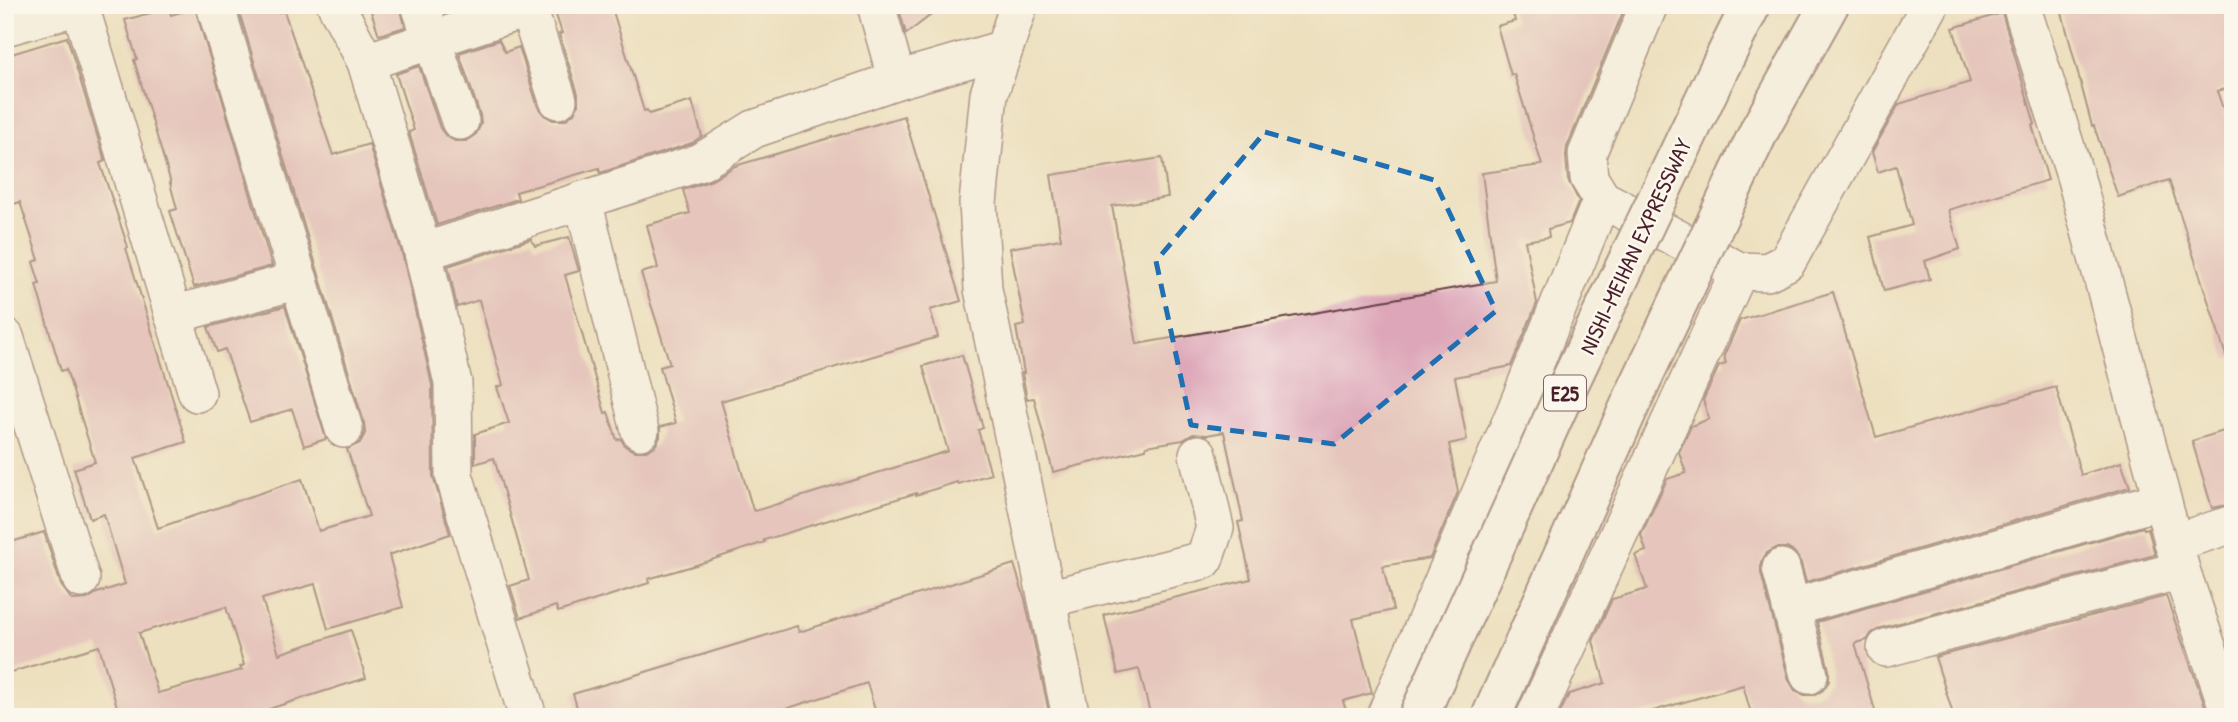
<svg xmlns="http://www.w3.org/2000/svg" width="2238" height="722" viewBox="0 0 2238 722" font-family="'Patrick Hand',sans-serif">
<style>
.building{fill:#dda7b9;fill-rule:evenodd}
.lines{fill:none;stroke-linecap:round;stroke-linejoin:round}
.minor-casing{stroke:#623c41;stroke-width:40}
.highway-casing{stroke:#623c41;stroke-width:42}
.minor{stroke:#fff;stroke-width:37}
.highway{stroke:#fff;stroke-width:38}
.highway-bridge-casing{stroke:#623c41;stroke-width:42;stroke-linecap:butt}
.highway-bridge{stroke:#fff;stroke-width:38}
.marked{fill:none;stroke:#1f6fb2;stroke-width:5;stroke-dasharray:14 9;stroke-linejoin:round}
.labels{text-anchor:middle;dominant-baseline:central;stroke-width:5;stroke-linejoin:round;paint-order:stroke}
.shield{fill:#fbf7ec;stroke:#7f6065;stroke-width:2}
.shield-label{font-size:21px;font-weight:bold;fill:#4a1f2b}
.street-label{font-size:23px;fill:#4a1f2b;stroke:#fbf7ec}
</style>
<rect width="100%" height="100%" fill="#fbf7ec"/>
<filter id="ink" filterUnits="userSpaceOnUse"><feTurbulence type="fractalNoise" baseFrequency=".0143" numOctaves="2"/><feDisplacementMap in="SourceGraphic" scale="14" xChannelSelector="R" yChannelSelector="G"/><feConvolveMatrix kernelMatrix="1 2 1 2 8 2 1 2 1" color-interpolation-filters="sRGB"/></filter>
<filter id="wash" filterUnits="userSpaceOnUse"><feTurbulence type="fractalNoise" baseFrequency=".00686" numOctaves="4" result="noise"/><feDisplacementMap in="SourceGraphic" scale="28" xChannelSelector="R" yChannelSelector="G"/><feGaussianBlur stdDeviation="1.57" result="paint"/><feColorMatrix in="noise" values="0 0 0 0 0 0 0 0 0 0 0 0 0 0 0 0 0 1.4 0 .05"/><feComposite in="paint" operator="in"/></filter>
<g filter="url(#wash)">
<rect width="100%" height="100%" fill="#ede0bf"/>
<g id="blocks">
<!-- building -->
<g class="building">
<path d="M237 5H276L279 12 284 11 333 155 369 144 403 257 432 385 433 476 450 534 389 555 403 607 328 629 315 584 262 599 279 654 351 630 366 678 269 709 272 717H104L103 711 117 707 99 646 5 674V544L44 532 61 585 72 600 87 599 97 593 125 584 104 514 90 519 74 469 95 462 66 369 61 371 36 285 40 284 33 262 39 260 20 202 14 204 5 178V56L67 37 105 161 100 163 128 247 126 248 186 442 135 458 158 528 302 479 319 531 369 516 347 449 360 443 365 433 364 423ZM226 607 244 665 240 667 242 670 158 693 139 633Z"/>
<path d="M369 5H400L405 27 379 35Z"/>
<path d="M442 5H470L445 13Z"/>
<path d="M574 5H611L644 111 647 110 649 114 692 101 702 136 692 143 600 173 599 168 516 192 518 199 437 225 409 132 414 130 396 74 419 66 440 128 446 136 455 141H466L476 134 481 124 480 115 459 53 499 40 505 52 519 47 538 107 544 115 553 120H565L574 113 578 105V94L559 34 562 33 555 12Z"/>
<path d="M898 5H944L906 34Z"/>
<path d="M1511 5H1626L1567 147 1566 156 1568 180 1579 201 1570 223 1548 229 1549 237 1525 241 1537 303 1511 366 1455 377 1467 440 1449 444 1458 492 1430 558 1383 566 1393 610 1353 619 1372 693 1343 701 1348 717H1151L1139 669 1118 674 1104 615 1251 579 1238 522 1243 521 1224 432 1207 435 1193 434 1183 440 1146 446V449L1053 472 1034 398 1027 399 1022 373H1024L1016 327 1025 325 1010 248 1061 239 1051 175 1162 158 1168 197 1112 206 1137 344 1496 281 1482 173 1542 165 1514 74 1511 75 1497 26 1515 21Z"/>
<path d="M2060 5H2233V87L2217 91 2233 138V359H2227L2169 180 2118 197 2094 126H2092Z"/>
<path d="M169 8 171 15 195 8 272 266 194 287 170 211 177 209 170 183H171L134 60 137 59 125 20Z"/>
<path d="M2002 13 2035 124 2032 125 2048 180 1948 210 1960 249 1925 261 1930 279 1884 291 1870 237 1912 225 1896 166 1878 172 1872 152 1899 104 1970 82 1953 28Z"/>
<path d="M904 116 961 301 930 310 938 337 721 401 753 510 755 511 948 451 923 366 962 355 983 428 978 430 991 474 958 484 957 482 916 495V493L764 540 765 542 696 565 648 579 649 583 558 612 556 606 520 618 510 586 529 580 494 458 475 464V434L509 423 497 387 503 385 479 300 457 307 448 266 531 239 535 246 569 237 579 271 565 275 605 413 608 412 617 440 621 439 625 446 634 451H646L655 446 660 437V427L676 423 660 367 670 364 641 273 658 268 647 225 690 213 683 190 712 180 735 166Z"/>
<path d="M1833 292 1876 437 2056 387 2081 475 2121 462 2130 487 1806 582 1801 563 1795 553 1787 548H1776L1767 553 1761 562V573L1789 680 1795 690 1804 695H1815L1823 690 1829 681V670L1817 622 2143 527 2144 529 2148 528 2155 555 1881 628 1872 633 1867 640 1855 643 1877 717H1752L1743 685 1632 717H1558L1569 694 1605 683 1593 641 1612 599 1647 589 1635 555 1646 551 1641 535 1667 479 1686 473 1679 452 1691 426 1709 419 1703 400 1719 366 1726 364 1724 355 1740 320Z"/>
<path d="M285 306 326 439 304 446 292 409 250 422 225 349 217 352 208 327Z"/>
<path d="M2233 428V504L2212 508 2192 441Z"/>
<path d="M1014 564 1025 599 1050 717H877L867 683 760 717H580L573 694 797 626 799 632Z"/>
<path d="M2166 596 2209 717H1954L1935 657Z"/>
</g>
</g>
</g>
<g filter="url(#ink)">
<use href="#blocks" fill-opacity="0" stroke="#623c41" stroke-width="2"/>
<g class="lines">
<!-- minor casing -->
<g class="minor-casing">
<g id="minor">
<path d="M215 5 344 429"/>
<path d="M336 5 366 62 423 252 453 383 454 475 528 717"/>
<path d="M420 5 460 121"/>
<path d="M527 5 558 100"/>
<path d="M876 5 897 80"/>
<path d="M1019 5 989 94 978 203 983 289 1071 717"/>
<path d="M1649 5 1587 154 1589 178 1602 199 1739 271 1767 272 1787 262 1930 5"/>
<path d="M2021 5 2076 179 2181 570 2231 717"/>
<path d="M80 6 197 393"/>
<path d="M5 27 83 5"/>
<path d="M366 62 528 8"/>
<path d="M583 200 640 431"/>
<path d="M423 252 701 162 754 129 897 80 1004 49"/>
<path d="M173 315 299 280"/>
<path d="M5 337 81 579"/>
<path d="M2173 543 2233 524"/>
<path d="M1781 568 1809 675"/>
<path d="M1047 599 1204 560 1215 528 1198 454"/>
<path d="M1791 608 2162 500"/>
<path d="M1886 648 2181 570"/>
<path d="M1385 717 1516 410 1602 199"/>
<path d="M1535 717 1739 271"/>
</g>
</g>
<!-- highway casing -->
<g class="highway-casing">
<g id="highway">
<path d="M1718 71 1751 5"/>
<path d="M1760 129 1829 5"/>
</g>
</g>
<!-- minor -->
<use href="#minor" class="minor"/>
<!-- highway -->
<use href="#highway" class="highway"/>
<!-- highway-bridge casing -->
<g class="highway-bridge-casing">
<g id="highway-bridge">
<path d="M1418 717 1559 405 1718 71"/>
<path d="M1491 717 1635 394 1760 129"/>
</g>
</g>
<!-- highway-bridge -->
<use href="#highway-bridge" class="highway-bridge"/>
</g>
</g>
<!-- marked area -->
<path d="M0 0H2238V722H0ZM1265 132 1434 180 1496 311 1334 444 1191 425 1156 261Z" fill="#ede0bf" fill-opacity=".55" fill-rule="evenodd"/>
<path class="marked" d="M1265 132 1434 180 1496 311 1334 444 1191 425 1156 261Z"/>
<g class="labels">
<!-- shield labels -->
<rect class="shield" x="1544" y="375.5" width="42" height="35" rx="5"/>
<g class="shield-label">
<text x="1565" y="393">E25</text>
</g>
<!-- street labels -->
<g class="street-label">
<text transform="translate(1635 246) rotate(-65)">NISHI-MEIHAN EXPRESSWAY</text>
</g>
</g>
<!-- margin -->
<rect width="2238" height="722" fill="none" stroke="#fbf7ec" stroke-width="28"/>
</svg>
